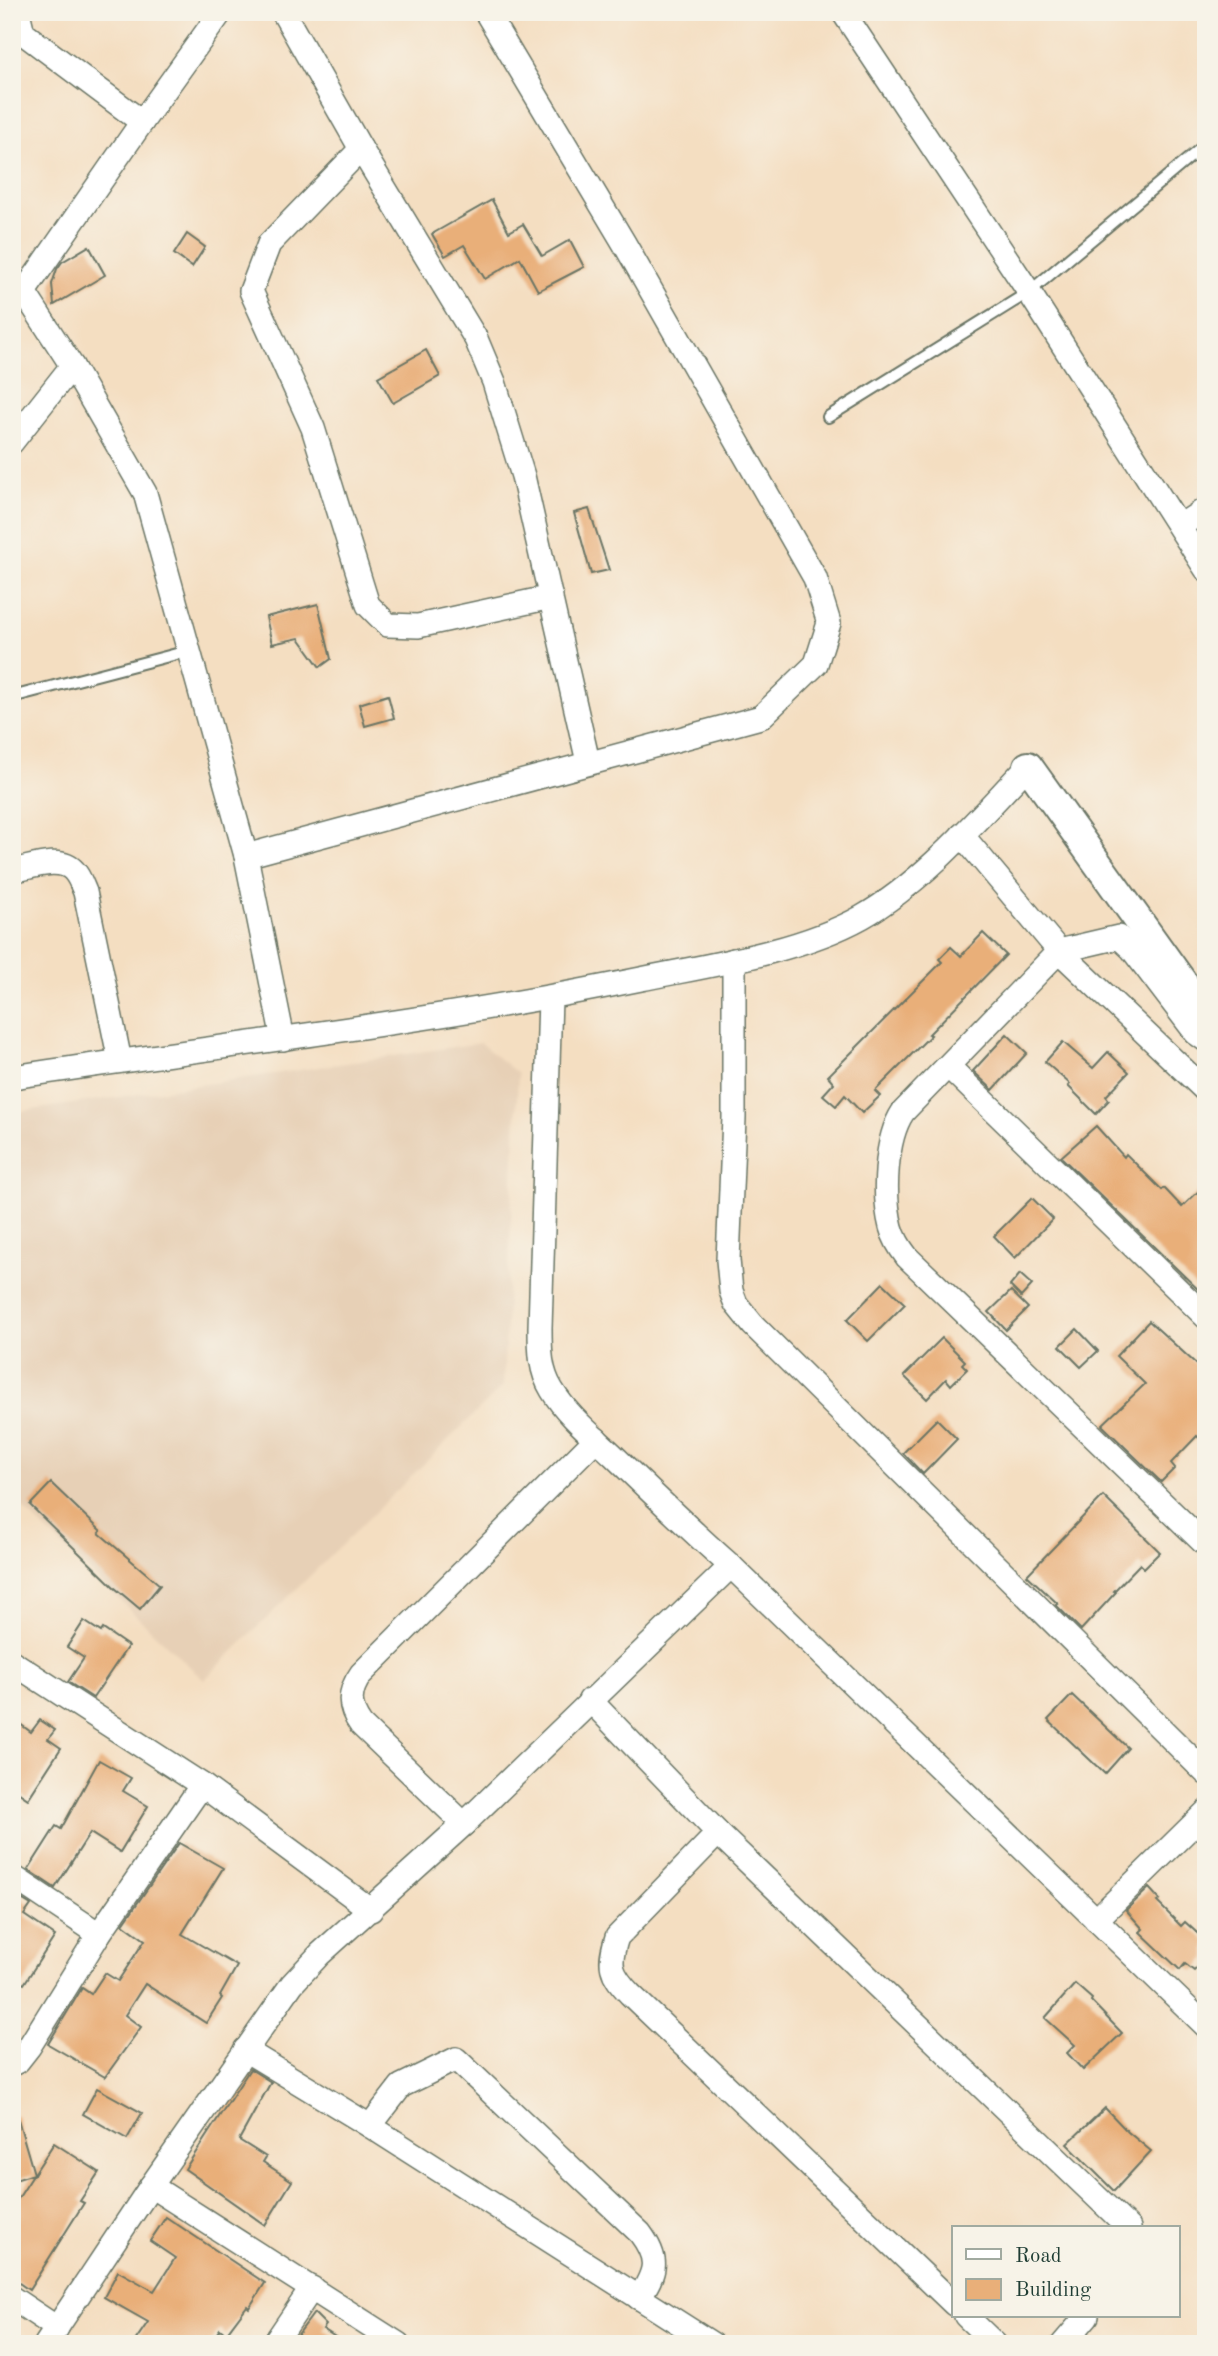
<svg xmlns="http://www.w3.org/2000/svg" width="1218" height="2356" viewBox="0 0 1218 2356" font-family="'Old Standard TT',serif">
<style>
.built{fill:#e7d0b6}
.building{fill:#e9af79}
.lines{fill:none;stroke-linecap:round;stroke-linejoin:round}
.service-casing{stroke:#6a7565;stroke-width:14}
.minor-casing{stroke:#6a7565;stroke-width:26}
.tertiary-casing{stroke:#6a7565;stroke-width:32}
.service{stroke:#fff;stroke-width:10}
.minor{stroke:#fff;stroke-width:23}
.tertiary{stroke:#fff;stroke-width:28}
</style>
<rect width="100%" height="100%" fill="#f7f3e8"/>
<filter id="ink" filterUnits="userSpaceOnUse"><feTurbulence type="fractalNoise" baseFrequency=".0143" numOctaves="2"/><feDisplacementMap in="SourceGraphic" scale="14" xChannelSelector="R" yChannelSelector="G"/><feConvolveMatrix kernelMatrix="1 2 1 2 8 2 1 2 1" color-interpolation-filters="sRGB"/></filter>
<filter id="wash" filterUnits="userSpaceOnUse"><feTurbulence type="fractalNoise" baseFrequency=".00686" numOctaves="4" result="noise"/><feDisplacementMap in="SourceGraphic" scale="28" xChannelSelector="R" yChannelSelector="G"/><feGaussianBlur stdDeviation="1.57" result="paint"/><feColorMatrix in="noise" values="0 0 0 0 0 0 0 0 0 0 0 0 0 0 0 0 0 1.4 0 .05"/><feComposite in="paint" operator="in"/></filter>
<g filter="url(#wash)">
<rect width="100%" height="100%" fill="#f4dec1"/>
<!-- built -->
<path class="built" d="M480 1043 518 1074 503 1386 204 1680 12 1498V1113Z"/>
<g id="blocks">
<!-- building -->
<g class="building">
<path d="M492 200 509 232 523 224 542 256 570 240 584 267 538 291 520 258 485 279 464 245 445 256 432 234Z"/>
<path d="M187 234 205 247 192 267 174 254Z"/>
<path d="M89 246 105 275 54 305 52 284 57 269 62 262Z"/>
<path d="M426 350 440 376 393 403 378 377Z"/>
<path d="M589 509 609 570 591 574 574 513Z"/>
<path d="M318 604 331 659 320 667 299 638 272 644 266 617Z"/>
<path d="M388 695 394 718 365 726 359 704Z"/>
<path d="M983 933 1006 955 929 1034 931 1035 875 1091 880 1096 862 1113 845 1095 836 1106 823 1095 834 1083 828 1076 942 962 939 959 951 947 961 956Z"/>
<path d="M1007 1034 1027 1053 993 1090 973 1071Z"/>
<path d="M1063 1042 1093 1068 1108 1052 1129 1072 1106 1096 1109 1100 1096 1114 1068 1086 1070 1084 1045 1062Z"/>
<path d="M1096 1126 1124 1157 1126 1154 1162 1190 1164 1188 1182 1207 1206 1184V1297L1061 1157Z"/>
<path d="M1032 1198 1053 1219 1015 1258 994 1236Z"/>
<path d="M1020 1274 1032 1285 1021 1297 1010 1286Z"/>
<path d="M883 1283 905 1304 868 1341 847 1320Z"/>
<path d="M1011 1291 1028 1308 1006 1330 989 1312Z"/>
<path d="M1149 1321 1206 1373V1444L1197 1436 1171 1463 1175 1468 1161 1482 1102 1425 1145 1384 1116 1356Z"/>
<path d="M1077 1329 1098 1351 1081 1367 1060 1346Z"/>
<path d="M942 1338 965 1361 962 1364 967 1369 951 1385 946 1379 927 1399 904 1376Z"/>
<path d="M937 1419 957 1439 923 1474 903 1453Z"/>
<path d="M51 1483 101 1531 99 1533 160 1585 140 1609 115 1588 30 1505Z"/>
<path d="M1103 1496 1160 1552 1144 1568 1140 1564 1114 1591 1116 1592 1081 1630 1056 1605 1058 1604 1027 1575Z"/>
<path d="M84 1621 101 1632 103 1629 128 1646 93 1698 68 1682 84 1658 67 1647Z"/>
<path d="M1072 1695 1128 1748 1105 1774 1048 1720Z"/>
<path d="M12 1718 31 1732 40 1720 55 1730 48 1739 61 1748 28 1799 12 1788Z"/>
<path d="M99 1760 131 1778 123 1791 148 1806 120 1852 90 1833 55 1888 28 1870 56 1826 61 1829Z"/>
<path d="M179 1843 223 1868 182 1934 237 1966 220 1996 222 1998 206 2023 145 1984 125 2015 141 2027 105 2077 48 2044 82 1988 91 1994 105 1973 118 1981 145 1940 123 1924Z"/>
<path d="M1149 1888 1160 1900 1157 1902 1181 1926 1185 1922 1206 1941V1958L1194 1971 1185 1964 1180 1970 1140 1932 1143 1929 1126 1910Z"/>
<path d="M13 1894 31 1905 24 1915 55 1936 24 1984 12 1977Z"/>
<path d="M1075 1984 1092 1999 1091 2001 1122 2033 1083 2070 1067 2053 1075 2045 1045 2018Z"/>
<path d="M250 2069 271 2082 239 2140 266 2157 263 2162 292 2181 265 2225 185 2169Z"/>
<path d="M97 2088 142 2113 127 2139 83 2114Z"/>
<path d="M1105 2108 1128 2132 1151 2151 1114 2191 1067 2144Z"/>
<path d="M12 2116H17L34 2174 12 2181Z"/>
<path d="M54 2143 99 2172 80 2201 84 2203 29 2290 12 2278V2208Z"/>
<path d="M166 2217 265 2283 249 2308 247 2306 226 2334 220 2329 209 2344H133L148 2322 104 2297 118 2271 154 2291 175 2258 150 2241Z"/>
<path d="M314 2313 326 2325 323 2329 346 2344H291Z"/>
</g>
</g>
</g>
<g filter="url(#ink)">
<use href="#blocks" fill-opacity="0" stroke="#6a7565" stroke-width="2"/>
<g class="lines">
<!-- service casing -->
<g class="service-casing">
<g id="service">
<path d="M828 417 1029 292 1206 144"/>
<path d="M12 697 188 651"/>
</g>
</g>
<!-- minor casing -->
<g class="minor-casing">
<g id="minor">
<path d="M18 12 23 33 142 122"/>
<path d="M221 12 142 122 24 292 72 366 145 493 246 856 283 1039"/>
<path d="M283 12 361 149 476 339 494 382 523 476 588 762"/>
<path d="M843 12 1029 292 1206 569"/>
<path d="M361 149 269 244 251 291 313 428 368 605 388 625 418 626 551 597"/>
<path d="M12 442 72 366"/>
<path d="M1180 526 1206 509"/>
<path d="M962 835 1059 951 1206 1091"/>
<path d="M246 856 761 717 816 664 829 623 815 578 624 243 486 12"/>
<path d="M12 871C29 868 61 855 74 871 79 876 82 885 85 892L120 1061"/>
<path d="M734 960V1118L728 1260 731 1291 736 1304 753 1325 1206 1773"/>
<path d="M550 998 540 1328C540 1350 540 1371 552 1390 567 1415 593 1436 614 1456 652 1493 690 1530 731 1566L1206 2026"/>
<path d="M1206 1040 1196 1033 1132 949 1119 937 1059 951 903 1112C885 1139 883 1196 891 1227 894 1238 900 1248 907 1257L1206 1545"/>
<path d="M948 1066 1206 1317"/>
<path d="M12 1077C222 1045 433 1022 641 979 710 965 799 952 862 917 925 881 978 818 1028 766"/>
<path d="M12 1662 202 1785 371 1910"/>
<path d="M590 1700 718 1833 1129 2228"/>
<path d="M464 1824 361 1725C348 1707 348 1692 361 1674L596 1439"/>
<path d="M718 1833 617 1937C608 1965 610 1973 630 1994L954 2304"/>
<path d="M12 1876 99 1934"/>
<path d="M1096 1920 1206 1812"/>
<path d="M245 2050 370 2126 712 2344"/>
<path d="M12 2064 18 2061 29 2047 99 1934 202 1785"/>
<path d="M370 2126 401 2086 456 2059 640 2233C660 2260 656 2271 639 2298"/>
<path d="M151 2186 398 2344"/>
<path d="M12 2298 57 2328"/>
<path d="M966 2316 995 2344"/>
<path d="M46 2344 151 2186 292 1984 320 1954 464 1824 731 1566"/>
<path d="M274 2344 312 2288"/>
<path d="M1063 2344 1087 2316"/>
</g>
</g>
<!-- tertiary casing -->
<g class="tertiary-casing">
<path id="tertiary" d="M1028 766 1206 1015"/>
</g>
<!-- service -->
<use href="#service" class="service"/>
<!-- minor -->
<use href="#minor" class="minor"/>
<!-- tertiary -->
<use href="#tertiary" class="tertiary"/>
</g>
</g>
<!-- margin -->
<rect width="1218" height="2356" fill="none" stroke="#f7f3e8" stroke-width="42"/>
<!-- legend -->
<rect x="952" y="2226" width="228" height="91" fill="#f7f3e8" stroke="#a1aaa0" stroke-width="2"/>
<rect x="966" y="2249" width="35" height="10" fill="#ffffff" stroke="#a1aaa0" stroke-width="2"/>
<text x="1015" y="2262" font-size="21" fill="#1f3d34">Road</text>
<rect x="966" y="2279" width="35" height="21" fill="#e9af79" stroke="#a1aaa0" stroke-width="2"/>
<text x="1015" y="2296" font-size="21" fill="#1f3d34">Building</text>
</svg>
